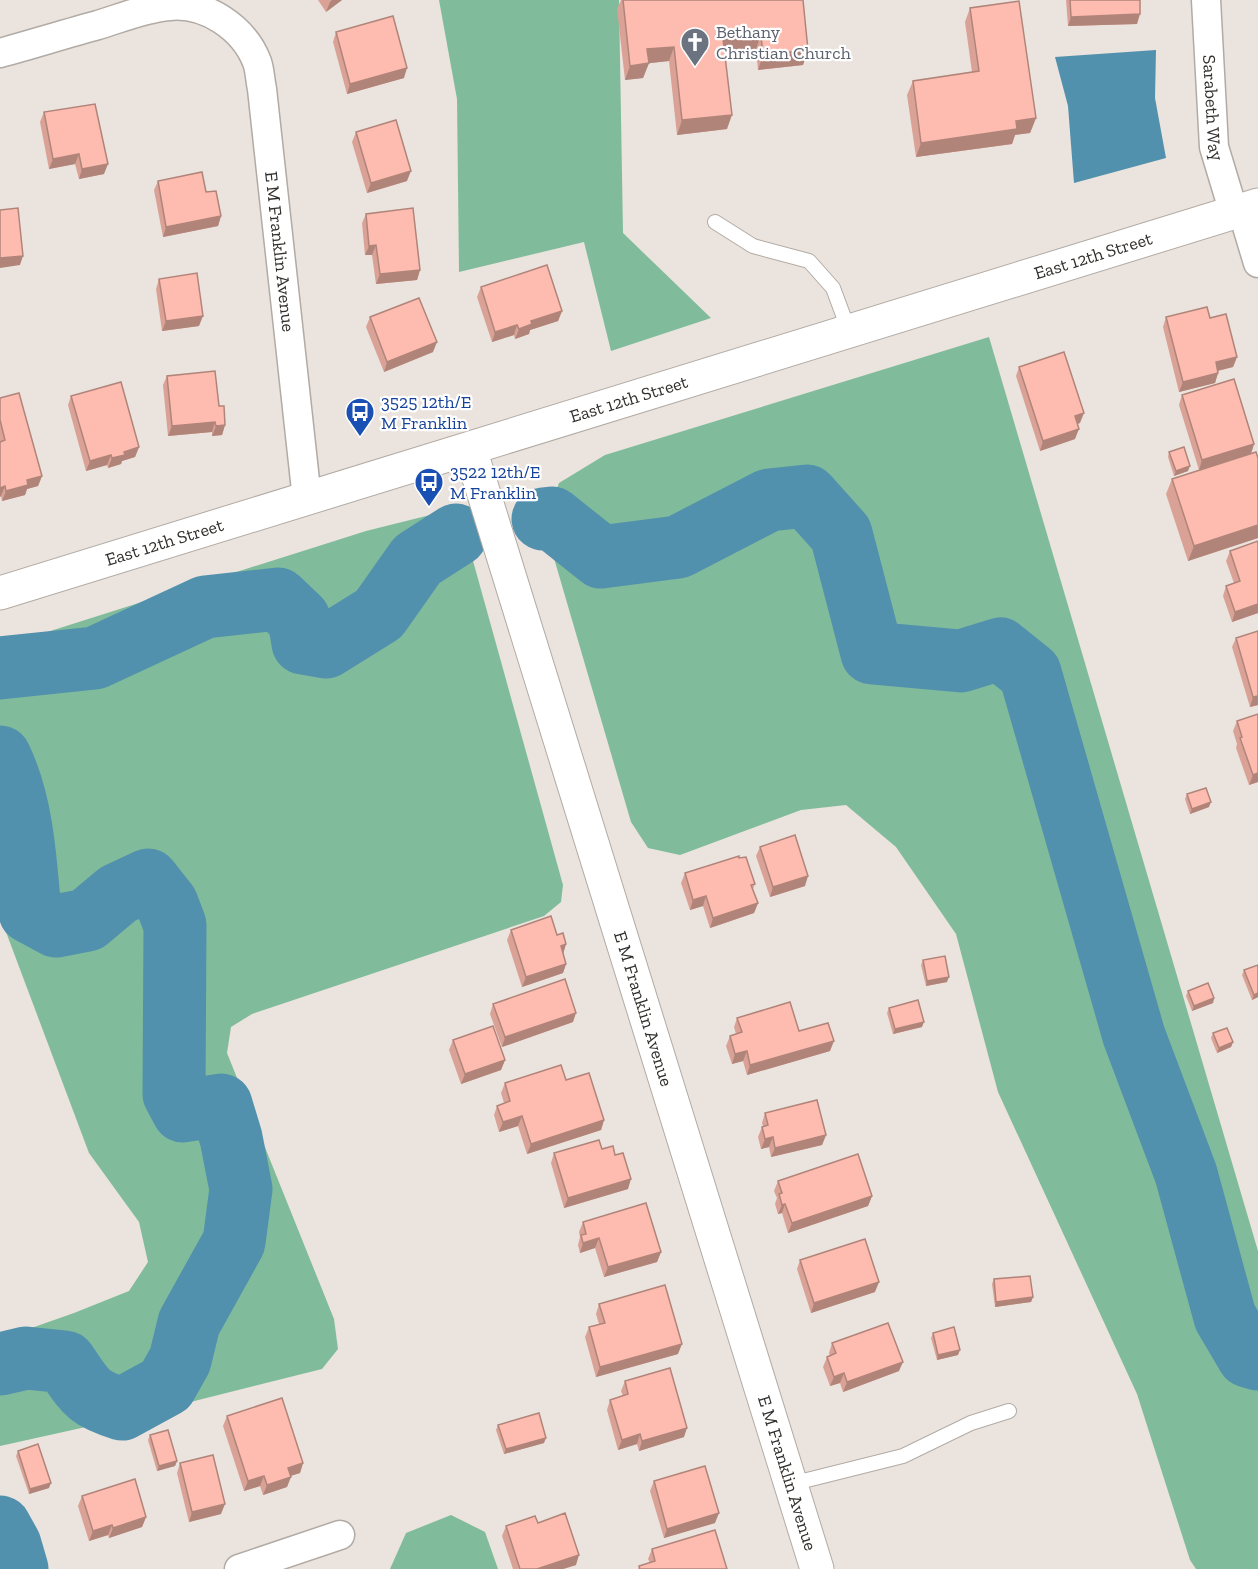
<svg xmlns="http://www.w3.org/2000/svg" width="1258" height="1569" viewBox="0 0 1258 1569" font-family="'Zilla Slab',serif">
<style>
.forest{fill:#80bc9b}
.water{fill:#5191ad}
.lines{fill:none;stroke-linecap:round;stroke-linejoin:round}
.river{stroke:#5191ad;stroke-width:63}
.service-casing{stroke:#b2aba5;stroke-width:16}
.minor-casing{stroke:#b2aba5;stroke-width:31}
.tertiary-casing{stroke:#b2aba5;stroke-width:35}
.service{stroke:#fff;stroke-width:14}
.minor{stroke:#fff;stroke-width:28}
.tertiary{stroke:#fff;stroke-width:33}
.wall{fill:#daa296}
.shaded-wall{fill:#b1847a}
.building{fill:#fdbcaf;stroke:#b1847a;stroke-width:1.5}
.labels{text-anchor:middle;dominant-baseline:central;stroke-width:4.5;stroke-linejoin:round;paint-order:stroke}
.worship-label{font-size:18px;fill:#5b616d;stroke:#fff;text-anchor:start}
.street-label{font-size:18px;fill:#312f2c;stroke:#fff}
.transit-label{font-size:18px;fill:#164399;stroke:#fff;text-anchor:start}
</style>
<rect width="100%" height="100%" fill="#ebe3dd"/>
<!-- forest -->
<g class="forest">
<path d="M439 0H619L623 233 711 318 611 351 584 242 459 272 457 99Z"/>
<path d="M989 337 1258 1251V1569H1196L1190 1560 1137 1394 998 1092 956 934 896 847 846 805 801 810 680 855 648 848 631 822 544 524 559 483 605 455Z"/>
<path d="M446 511 455 516 465 532 563 885 561 902 544 916 252 1014 231 1027 227 1053 334 1319 338 1349 322 1369 131 1417 0 1446V1339L74 1313 129 1291 148 1262 139 1222 89 1153 0 916V647L366 531Z"/>
<path d="M451 1515 485 1532 498 1569H390L406 1533Z"/>
</g>
<!-- water -->
<path class="water" d="M1156 50 1155 98 1166 158 1074 183 1068 106 1055 57Z"/>
<g class="lines">
<!-- river -->
<g class="river">
<path d="M543 519 552 518 601 557 678 547 769 500 807 496 841 534 872 653 961 661 1000 649 1030 673 1134 1036 1186 1174 1225 1317 1248 1356 1258 1359"/>
<path d="M0 668 95 658 205 607 278 599 299 619 303 643 326 647 379 614 417 560 456 535"/>
<path d="M0 757C23 805 25 860 30 912L56 926 87 920 118 894 148 880 167 904 175 925 174 1094 183 1111 221 1105 231 1138 241 1189 234 1242 189 1323 180 1360 166 1385 122 1409C86 1398 85 1391 65 1362L26 1358 0 1364"/>
<path d="M0 1527 10 1545 17 1569"/>
</g>
<!-- service casing -->
<g class="service-casing">
<g id="service">
<path d="M715 222 753 246 809 261 833 288 849 331"/>
<path d="M791 1484 903 1456 971 1423 1009 1411"/>
</g>
</g>
<!-- minor casing -->
<g class="minor-casing">
<g id="minor">
<path id="s1" d="M1206 0 1214 147 1234 213"/>
<path id="s2" d="M0 53C33 44 65 34 98 25 121 18 145 8 169 6 206 2 244 28 257 62 260 70 260 80 262 89L307 499"/>
<path d="M1242 210 1258 263"/>
<path d="M239 1569 340 1535"/>
</g>
</g>
<!-- tertiary casing -->
<g class="tertiary-casing">
<g id="tertiary">
<path id="s3" d="M470 449 817 1569"/>
<path id="s4" d="M0 593 1258 205"/>
</g>
</g>
<!-- service -->
<use href="#service" class="service"/>
<!-- minor -->
<use href="#minor" class="minor"/>
<!-- tertiary -->
<use href="#tertiary" class="tertiary"/>
</g>
<!-- wall -->
<g class="wall">
<path d="M318 0H342L326 12Z"/>
<path d="M621 0H803L808 50 803 65 758 70 756 49 725 53 727 129 677 135 669 61 649 63 643 78 625 80 617 9Z"/>
<path d="M1066 0H1140L1137 24 1068 26Z"/>
<path d="M970 8 1036 118 1030 133 1015 135 1012 144 916 157 907 95 913 81 972 72 965 22Z"/>
<path d="M336 32 404 78 347 94 333 42Z"/>
<path d="M44 112 104 174 79 179 75 164 49 169 40 122Z"/>
<path d="M356 132 407 181 367 193 352 142Z"/>
<path d="M158 181 206 192 221 216 218 226 163 237 154 190Z"/>
<path d="M366 214 420 270 417 280 376 284 372 255H365L362 223Z"/>
<path d="M159 279 199 326 162 331 156 289Z"/>
<path d="M481 287 562 311 558 321 530 330 529 334 515 339 514 335 492 342 477 297Z"/>
<path d="M370 317 433 352 384 372 366 327Z"/>
<path d="M1166 317 1237 357 1233 367 1218 371V373L1215 383 1179 392 1163 327Z"/>
<path d="M1019 367 1080 423 1077 424 1075 439 1040 451 1016 376Z"/>
<path d="M167 376 225 425 222 435 212 436V432L168 436 163 385Z"/>
<path d="M1182 395 1254 444 1251 453 1258 458V538L1188 561 1166 494 1172 479 1237 458 1199 470 1179 405Z"/>
<path d="M71 396 139 447 135 457 122 461 121 464 108 468 107 465 86 471 68 405Z"/>
<path d="M0 398 42 476 38 486 27 489 25 495 2 501 1 496 0 497Z"/>
<path d="M1169 452 1188 471 1174 476 1168 457Z"/>
<path d="M1230 551 1258 613 1232 622 1223 596 1226 586 1234 583 1226 561Z"/>
<path d="M1258 631V705L1250 707 1232 647 1236 638Z"/>
<path d="M1237 721 1258 782 1249 785 1236 748 1237 744 1233 731Z"/>
<path d="M1187 794 1209 807 1190 814 1185 799Z"/>
<path d="M760 847 805 886 770 897 756 856Z"/>
<path d="M739 858 755 884 753 889 758 903 754 913 710 928 703 906 690 910 681 883 685 873Z"/>
<path d="M511 930 557 935 566 944 563 954 566 964 563 973 522 987 507 940Z"/>
<path d="M923 960 947 982 926 986 921 965Z"/>
<path d="M1244 970 1258 997 1252 1000 1242 975Z"/>
<path d="M1188 991 1214 998 1213 1003 1192 1011 1186 996Z"/>
<path d="M493 1004 573 1022 502 1047 490 1014Z"/>
<path d="M889 1008 922 1027 893 1034 887 1013Z"/>
<path d="M737 1018 799 1031 830 1051 747 1075 743 1061 732 1064 726 1046 730 1036 736 1034 734 1027Z"/>
<path d="M1213 1033 1233 1042 1231 1047 1217 1053 1211 1038Z"/>
<path d="M453 1040 505 1060 501 1070 461 1084 449 1050Z"/>
<path d="M566 1080 604 1120 601 1130 527 1154 518 1126 499 1132 494 1115 497 1106 504 1103 501 1093 505 1083Z"/>
<path d="M765 1113 826 1135 822 1145 771 1157 769 1147 761 1149 758 1137 762 1127 763 1126 762 1123Z"/>
<path d="M602 1149 615 1155 628 1189 564 1208 551 1163 554 1153Z"/>
<path d="M778 1181 872 1196 868 1206 788 1233 782 1213 778 1214 775 1204 777 1198 774 1191Z"/>
<path d="M583 1222 661 1252 657 1262 604 1277 595 1248 580 1253 578 1245 580 1237 579 1232Z"/>
<path d="M800 1260 875 1292 811 1313 797 1269Z"/>
<path d="M994 1279 1033 1297 1031 1302 995 1307 992 1284Z"/>
<path d="M599 1304 678 1354 596 1377 585 1337 589 1327 599 1324 596 1314Z"/>
<path d="M933 1333 958 1355 937 1360 931 1338Z"/>
<path d="M832 1343 899 1371 843 1392 840 1383 830 1386 823 1367 827 1357 830 1356 829 1353Z"/>
<path d="M625 1381 684 1437 639 1451 637 1444 618 1450 607 1410 610 1400 623 1396 621 1391Z"/>
<path d="M227 1416 303 1463 300 1473 290 1476 287 1487 263 1495 260 1486 244 1491 223 1426Z"/>
<path d="M498 1425 544 1443 504 1454 496 1430Z"/>
<path d="M150 1435 177 1461 175 1466 157 1471 148 1440Z"/>
<path d="M18 1451 49 1488 29 1494 16 1456Z"/>
<path d="M180 1463 221 1514 189 1522 177 1473Z"/>
<path d="M654 1481 715 1523 664 1538 650 1491Z"/>
<path d="M82 1496 146 1517 142 1527 109 1538 108 1535 89 1541 78 1506Z"/>
<path d="M538 1523 576 1565 563 1569H513L502 1536 506 1526Z"/>
<path d="M652 1549 727 1569H638L639 1566 650 1563 648 1559Z"/>
</g>
<!-- shaded-wall -->
<g class="shaded-wall">
<path d="M332 0H342L326 12 330 2Z"/>
<path d="M1140 14 1137 24 1068 26 1071 17Z"/>
<path d="M761 35 756 49 718 53 723 39Z"/>
<path d="M674 47 669 61 642 64 647 49Z"/>
<path d="M808 50 803 65 758 70 763 55Z"/>
<path d="M649 63 643 78 625 80 630 66Z"/>
<path d="M407 68 404 78 347 94 350 84Z"/>
<path d="M732 115 727 129 677 135 682 120Z"/>
<path d="M1036 118 1030 133 1015 135 1012 144 916 157 921 143 1016 121Z"/>
<path d="M79 154 75 164 49 169 53 159Z"/>
<path d="M108 164 104 174 79 179 82 169Z"/>
<path d="M411 171 407 181 367 193 371 183Z"/>
<path d="M221 216 218 226 163 237 166 227Z"/>
<path d="M376 245 372 255H365L369 246Z"/>
<path d="M23 256 20 265 0 268V258Z"/>
<path d="M420 270 417 280 376 284 380 274Z"/>
<path d="M562 311 558 321 530 330 529 334 515 339 519 329 531 321Z"/>
<path d="M203 316 199 326 162 331 166 321Z"/>
<path d="M517 325 514 335 492 342 495 332Z"/>
<path d="M437 342 433 352 384 372 387 362Z"/>
<path d="M1237 357 1233 367 1212 372 1216 362Z"/>
<path d="M1218 373 1215 383 1179 392 1183 382Z"/>
<path d="M1084 413 1080 423 1071 426 1075 416Z"/>
<path d="M215 422 212 432 168 436 172 426Z"/>
<path d="M225 425 222 435 212 436 216 426Z"/>
<path d="M1079 429 1075 439 1040 451 1043 441Z"/>
<path d="M1254 444 1251 454 1199 470 1202 460Z"/>
<path d="M139 447 135 457 122 461 121 464 108 468 112 458 124 452Z"/>
<path d="M111 455 107 465 86 471 90 461Z"/>
<path d="M1190 466 1188 471 1174 476 1176 471Z"/>
<path d="M42 476 38 486 27 489 25 495 2 501 6 491 27 480Z"/>
<path d="M5 486 1 496 0 497V488Z"/>
<path d="M1258 525V538L1188 561 1194 546Z"/>
<path d="M1258 604V613L1232 622 1235 612Z"/>
<path d="M1258 696V705L1250 707 1253 697Z"/>
<path d="M1258 773V782L1249 785 1253 775Z"/>
<path d="M1211 802 1209 807 1190 814 1192 809Z"/>
<path d="M808 876 805 886 770 897 773 887Z"/>
<path d="M706 896 703 906 690 910 693 900Z"/>
<path d="M758 903 754 913 710 928 713 918Z"/>
<path d="M566 944 563 954 561 946Z"/>
<path d="M566 964 563 973 522 987 526 977Z"/>
<path d="M949 977 947 982 926 986 927 981Z"/>
<path d="M1258 993V997L1252 1000 1254 995Z"/>
<path d="M1214 998 1213 1003 1192 1011 1194 1006Z"/>
<path d="M576 1013 573 1022 502 1047 505 1037Z"/>
<path d="M924 1022 922 1027 893 1034 895 1029Z"/>
<path d="M834 1041 830 1051 747 1075 750 1065Z"/>
<path d="M1233 1042 1231 1047 1217 1053 1219 1048Z"/>
<path d="M747 1051 743 1061 732 1064 735 1054Z"/>
<path d="M505 1060 501 1070 461 1084 465 1074Z"/>
<path d="M522 1116 518 1126 499 1132 503 1122Z"/>
<path d="M604 1120 601 1130 527 1154 531 1144Z"/>
<path d="M826 1135 822 1145 771 1157 775 1148Z"/>
<path d="M773 1137 769 1147 761 1149 765 1139Z"/>
<path d="M631 1179 628 1189 564 1208 568 1198Z"/>
<path d="M872 1196 868 1206 788 1233 792 1223Z"/>
<path d="M785 1204 782 1213 778 1214 782 1205Z"/>
<path d="M599 1238 595 1248 580 1253 583 1243Z"/>
<path d="M661 1252 657 1262 604 1277 608 1267Z"/>
<path d="M879 1282 875 1292 811 1313 814 1303Z"/>
<path d="M1033 1297 1031 1302 995 1307 996 1302Z"/>
<path d="M682 1344 678 1354 596 1377 600 1367Z"/>
<path d="M960 1350 958 1355 937 1360 938 1355Z"/>
<path d="M903 1362 899 1371 843 1392 847 1382Z"/>
<path d="M844 1373 840 1383 830 1386 834 1377Z"/>
<path d="M687 1428 684 1437 639 1451 642 1441Z"/>
<path d="M640 1434 637 1444 618 1450 622 1440Z"/>
<path d="M546 1438 544 1443 504 1454 506 1449Z"/>
<path d="M177 1461 175 1466 157 1471 159 1466Z"/>
<path d="M303 1463 300 1473 284 1478 288 1468Z"/>
<path d="M264 1476 260 1486 244 1491 248 1481Z"/>
<path d="M291 1477 287 1487 263 1495 267 1485Z"/>
<path d="M51 1483 49 1488 29 1494 30 1489Z"/>
<path d="M225 1504 221 1514 189 1522 192 1512Z"/>
<path d="M719 1513 715 1523 664 1538 667 1529Z"/>
<path d="M146 1517 142 1527 109 1538 113 1528Z"/>
<path d="M112 1525 108 1535 89 1541 93 1531Z"/>
<path d="M579 1555 576 1565 563 1569H537Z"/>
</g>
<!-- building -->
<g class="building">
<path d="M623 0H803L808 50 763 55 761 35 723 39 732 115 682 120 674 47 647 49 649 63 630 66Z"/>
<path d="M1070 0H1140V14L1071 17Z"/>
<path d="M1019 1 1036 118 1016 121 1017 129 921 143 913 81 979 71 970 8Z"/>
<path d="M393 16 407 68 350 84 336 32Z"/>
<path d="M95 104 108 164 82 169 79 154 53 159 44 112Z"/>
<path d="M396 120 411 171 371 183 356 132Z"/>
<path d="M202 172 206 192 216 191 221 216 166 227 158 181Z"/>
<path d="M18 208 23 256 0 258V210Z"/>
<path d="M413 208 420 270 380 274 376 245 369 246 366 214Z"/>
<path d="M547 265 562 311 531 321 532 324 519 329 517 325 495 332 481 287Z"/>
<path d="M197 273 203 316 166 321 159 279Z"/>
<path d="M419 298 437 342 387 362 370 317Z"/>
<path d="M1207 307 1210 318 1226 314 1237 357 1216 362 1218 373 1183 382 1166 317Z"/>
<path d="M1064 352 1084 413 1075 416 1079 429 1043 441 1019 367Z"/>
<path d="M215 371 219 406H224L225 425 216 426 215 422 172 426 167 376Z"/>
<path d="M1234 379 1254 444 1202 460 1182 395Z"/>
<path d="M121 382 139 447 124 452 125 455 112 458 111 455 90 461 71 396Z"/>
<path d="M19 393 42 476 27 480 28 485 6 491 5 486 0 488V442L5 440 0 420V398Z"/>
<path d="M1184 447 1190 466 1176 471 1169 452Z"/>
<path d="M1256 452 1258 458V525L1194 546 1172 479Z"/>
<path d="M1258 541V604L1235 612 1226 586 1240 581 1230 551Z"/>
<path d="M1258 631V696L1253 697 1236 638Z"/>
<path d="M1258 714V773L1253 775 1240 738 1242 737 1237 721Z"/>
<path d="M1206 788 1211 802 1192 809 1187 794Z"/>
<path d="M795 835 808 876 773 887 760 847Z"/>
<path d="M739 856V858L746 857 755 884 751 885 758 903 713 918 706 896 693 900 685 873Z"/>
<path d="M551 916 557 935 563 933 566 944 561 946 566 964 526 977 511 930Z"/>
<path d="M945 956 949 977 927 981 923 960Z"/>
<path d="M1258 965V993L1254 995 1244 970Z"/>
<path d="M565 979 576 1013 505 1037 493 1004Z"/>
<path d="M1208 983 1214 998 1194 1006 1188 991Z"/>
<path d="M918 1000 924 1022 895 1029 889 1008Z"/>
<path d="M790 1002 799 1031 828 1023 834 1041 750 1065 747 1051 735 1054 730 1036 742 1032 737 1018Z"/>
<path d="M493 1026 505 1060 465 1074 453 1040Z"/>
<path d="M1227 1028 1233 1042 1219 1048 1213 1033Z"/>
<path d="M561 1065 566 1080 589 1073 604 1120 531 1144 522 1116 503 1122 497 1106 510 1101 505 1083Z"/>
<path d="M817 1100 826 1135 775 1148 773 1137 765 1139 762 1127 768 1125 765 1113Z"/>
<path d="M599 1140 602 1149 613 1146 615 1155 623 1153 631 1179 568 1198 554 1153Z"/>
<path d="M858 1154 872 1196 792 1223 785 1204 782 1205 779 1194 782 1193 778 1181Z"/>
<path d="M646 1203 661 1252 608 1267 599 1238 583 1243 581 1235 586 1234 583 1222Z"/>
<path d="M865 1239 879 1282 814 1303 800 1260Z"/>
<path d="M1030 1276 1033 1297 996 1302 994 1279Z"/>
<path d="M665 1285 682 1344 600 1367 589 1327 605 1323 599 1304Z"/>
<path d="M888 1323 903 1362 847 1382 844 1373 834 1377 827 1357 836 1353 832 1343Z"/>
<path d="M954 1327 960 1350 938 1355 933 1333Z"/>
<path d="M670 1368 687 1428 642 1441 640 1434 622 1440 610 1400 628 1394 625 1381Z"/>
<path d="M282 1398 303 1463 288 1468 291 1477 267 1485 264 1476 248 1481 227 1416Z"/>
<path d="M539 1413 546 1438 506 1449 498 1425Z"/>
<path d="M168 1430 177 1461 159 1466 150 1435Z"/>
<path d="M38 1444 51 1483 30 1489 18 1451Z"/>
<path d="M213 1455 225 1504 192 1512 180 1463Z"/>
<path d="M705 1466 719 1513 667 1529 654 1481Z"/>
<path d="M135 1479 146 1517 113 1528 112 1525 93 1531 82 1496Z"/>
<path d="M565 1513 579 1555 537 1569H520L506 1526 535 1516 538 1523Z"/>
<path d="M715 1530 727 1569H640L639 1566 655 1561 652 1549Z"/>
</g>
<!-- icons -->
<defs>
<g id="church-pin" transform="scale(1.5)"><path d="M0 17L-7.5 6A9.5 9.5 0 1 1 7.5 6Z" fill="#6b7280" stroke="#fff"/><path d="M-1.2-6h2.4v3.5h3.3v2.4h-3.3V6h-2.4V-.1h-3.3v-2.4h3.3Z" fill="#fff"/></g>
<g id="bus-pin" transform="scale(1.5)"><path d="M0 17L-7.5 6A9.5 9.5 0 1 1 7.5 6Z" fill="#1a4fb4" stroke="#fff"/><path d="M-5-6H5V4H4V6H2V4H-2V6H-4V4H-5ZM-3.5-4V0h7V-4ZM-3.5 1.2v1.5H-2V1.2ZM2 1.2v1.5H3.5V1.2Z" fill="#fff"/></g>
</defs>
<g fill-rule="evenodd">
<use href="#church-pin" x="695" y="42"/>
<use href="#bus-pin" x="360" y="412"/>
<use href="#bus-pin" x="429" y="482"/>
</g>
<g class="labels">
<!-- worship labels -->
<g class="worship-label">
<text x="716" y="32">Bethany<tspan x="716" dy="21">Christian Church</tspan></text>
</g>
<!-- street labels -->
<g class="street-label">
<text stroke="none"><textPath href="#s1" startOffset="108">Sarabeth Way</textPath></text>
<text stroke="none"><textPath href="#s2" startOffset="478">E M Franklin Avenue</textPath></text>
<text stroke="none"><textPath href="#s4" startOffset="1144">East 12th Street</textPath></text>
<text stroke="none"><textPath href="#s4" startOffset="658">East 12th Street</textPath></text>
<text stroke="none"><textPath href="#s4" startOffset="172">East 12th Street</textPath></text>
<text stroke="none"><textPath href="#s3" startOffset="586">E M Franklin Avenue</textPath></text>
<text stroke="none"><textPath href="#s3" startOffset="1072">E M Franklin Avenue</textPath></text>
</g>
<!-- transit labels -->
<g class="transit-label">
<text x="381" y="402">3525 12th/E<tspan x="381" dy="21">M Franklin</tspan></text>
<text x="450" y="472">3522 12th/E<tspan x="450" dy="21">M Franklin</tspan></text>
</g>
</g>
</svg>
